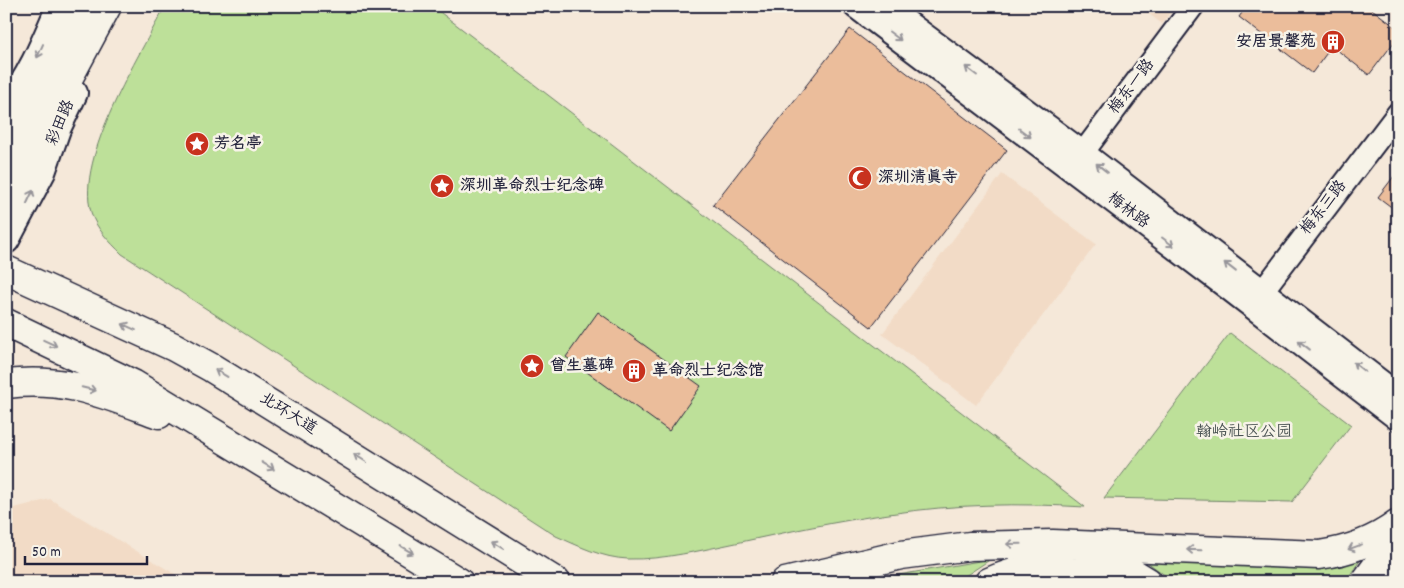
<svg xmlns="http://www.w3.org/2000/svg" width="1404" height="588" viewBox="0 0 1404 588" font-family="Dekko,'LXGW WenKai TC',sans-serif">
<style>
.built{fill:#f2dbc6}
.green{fill:#bde099;stroke:#70816a}
.building{fill:#ebbd9b;stroke:#22223b}
.lines{fill:none;stroke-linecap:round;stroke-linejoin:round}
.tertiary-casing{stroke:#22223b;stroke-width:25}
.secondary-casing{stroke:#22223b;stroke-width:28}
.primary-casing{stroke:#22223b;stroke-width:30}
.trunk-casing{stroke:#22223b;stroke-width:31}
.tertiary{stroke:#f7f3e8;stroke-width:21}
.secondary{stroke:#f7f3e8;stroke-width:24}
.primary{stroke:#f7f3e8;stroke-width:26}
.trunk{stroke:#f7f3e8;stroke-width:28}
.oneway{stroke:#97959a}
.labels{text-anchor:middle;dominant-baseline:central;stroke-width:5;stroke-linejoin:round;paint-order:stroke}
.poi-label{font-size:16px;font-weight:bold;fill:#22223b;stroke:#f7f3e8;text-anchor:start}
.street-label{font-size:16px;fill:#22223b;stroke:#f7f3e8}
.park-label{font-size:16px;fill:#495252;stroke:#f7f3e8}
</style>
<rect width="100%" height="100%" fill="#f5e8d9"/>
<filter id="ink" filterUnits="userSpaceOnUse"><feTurbulence type="fractalNoise" baseFrequency=".02" numOctaves="2"/><feDisplacementMap in="SourceGraphic" scale="10" xChannelSelector="R" yChannelSelector="G"/><feConvolveMatrix kernelMatrix="1 2 1 2 8 2 1 2 1" color-interpolation-filters="sRGB"/></filter>
<g filter="url(#ink)">
<!-- built -->
<g class="built">
<path d="M1139 6H1175L1162 24Z"/>
<path d="M1002 174 1096 244 976 405 882 334Z"/>
<path d="M50 499 188 582H6V510Z"/>
</g>
<!-- green -->
<g class="green">
<path d="M165 6H432L1085 507C1019 503 955 504 889 514 837 521 787 532 736 543 702 550 663 560 628 559 602 558 579 546 556 536L122 254C110 242 96 229 91 212 75 158 140 55 165 6Z"/>
<path d="M1230 333 1351 425 1292 502 1104 498Z"/>
<path d="M1366 552 1345 582H1174L1143 559Z"/>
<path d="M991 559 956 582H858Z"/>
</g>
<!-- building -->
<g class="building">
<path d="M1247 6H1368L1398 29V37L1369 75 1332 46 1312 73 1239 17Z"/>
<path d="M850 29 1007 150 871 327 713 205Z"/>
<path d="M1398 171V212L1378 197Z"/>
<path d="M598 312 701 386 669 431 566 357Z"/>
</g>
<g class="lines">
<!-- tertiary casing -->
<g class="tertiary-casing">
<g id="tertiary">
<path d="M1073 166 1193 6"/>
<path d="M1252 305 1398 113"/>
</g>
</g>
<!-- secondary casing -->
<g class="secondary-casing">
<g id="secondary">
<path d="M856 6 1228 287 1398 418"/>
<path d="M884 6 1082 153 1398 396"/>
<path d="M6 106C30 76 44 41 59 6"/>
</g>
</g>
<!-- primary casing -->
<g class="primary-casing">
<g id="primary">
<path d="M6 150 85 6"/>
<path d="M6 240 42 172 57 129 74 93"/>
</g>
</g>
<!-- trunk casing -->
<g class="trunk-casing">
<g id="trunk">
<path d="M6 189 45 122 107 6"/>
<path d="M6 270 174 347 212 368 556 582"/>
<path d="M6 323 133 384 459 582"/>
<path d="M6 384C67 377 104 394 159 414"/>
<path d="M1089 553 1115 562 1148 582"/>
<path d="M785 582 901 555 970 546 1053 544 1319 555C1348 551 1374 542 1398 524"/>
<path d="M989 582C1028 564 1063 565 1103 582"/>
<path d="M1365 582 1398 537"/>
<path d="M1395 582 1398 578"/>
</g>
</g>
<!-- tertiary -->
<use href="#tertiary" class="tertiary"/>
<!-- secondary -->
<use href="#secondary" class="secondary"/>
<!-- primary -->
<use href="#primary" class="primary"/>
<!-- trunk -->
<use href="#trunk" class="trunk"/>
</g>
<!-- one-way arrows -->
<defs><path id="oneway-shaft" d="M-6 0H5M1.5-3L5.5 0L1.5 3" fill="none" stroke-width="1.6" stroke-linecap="round" stroke-linejoin="round" transform="scale(1.25)"/></defs>
<g class="oneway">
<use href="#oneway-shaft" transform="translate(895 36) rotate(37)"/>
<use href="#oneway-shaft" transform="translate(40 51) rotate(114)"/>
<use href="#oneway-shaft" transform="translate(971 71) rotate(-143)"/>
<use href="#oneway-shaft" transform="translate(1025 133) rotate(37)"/>
<use href="#oneway-shaft" transform="translate(1102 168) rotate(-142)"/>
<use href="#oneway-shaft" transform="translate(30 197) rotate(-65)"/>
<use href="#oneway-shaft" transform="translate(1168 242) rotate(37)"/>
<use href="#oneway-shaft" transform="translate(1230 267) rotate(-142)"/>
<use href="#oneway-shaft" transform="translate(129 327) rotate(-156)"/>
<use href="#oneway-shaft" transform="translate(50 343) rotate(25)"/>
<use href="#oneway-shaft" transform="translate(1304 345) rotate(-142)"/>
<use href="#oneway-shaft" transform="translate(1359 367) rotate(-142)"/>
<use href="#oneway-shaft" transform="translate(221 373) rotate(-149)"/>
<use href="#oneway-shaft" transform="translate(89 389) rotate(14)"/>
<use href="#oneway-shaft" transform="translate(360 458) rotate(-148)"/>
<use href="#oneway-shaft" transform="translate(268 466) rotate(31)"/>
<use href="#oneway-shaft" transform="translate(1014 544) rotate(179)"/>
<use href="#oneway-shaft" transform="translate(497 545) rotate(-148)"/>
<use href="#oneway-shaft" transform="translate(1355 547) rotate(160)"/>
<use href="#oneway-shaft" transform="translate(407 550) rotate(31)"/>
<use href="#oneway-shaft" transform="translate(1194 550) rotate(-178)"/>
</g>
</g>
<!-- icons -->
<defs>
<g id="building-disc" transform="scale(1.25)"><circle r="9.5" fill="#c8321e" stroke="#f7f3e8"/><path d="M-4-6H4V6H1V3H-1V6H-4ZM-2.5-4.3h1.7v1.8h-1.7ZM.8-4.3h1.7v1.8H.8ZM-2.5-1h1.7V.8h-1.7ZM.8-1h1.7V.8H.8Z" fill="#fff"/></g>
<g id="sight-disc" transform="scale(1.25)"><circle r="9.5" fill="#c8321e" stroke="#f7f3e8"/><path d="M0-6L1.8-2.2L6-1.7L2.9 1.2L3.7 5.4L0 3.3L-3.7 5.4L-2.9 1.2L-6-1.7L-1.8-2.2Z" fill="#fff"/></g>
<g id="mosque-disc" transform="scale(1.25)"><circle r="9.5" fill="#c8321e" stroke="#f7f3e8"/><path d="M3.5-4.9A6 6 0 1 0 3.5 4.9A5 5 0 1 1 3.5-4.9Z" fill="#fff"/></g>
</defs>
<g fill-rule="evenodd">
<use href="#building-disc" x="1333" y="42"/>
<use href="#sight-disc" x="197" y="144"/>
<use href="#mosque-disc" x="860" y="178"/>
<use href="#sight-disc" x="442" y="186"/>
<use href="#sight-disc" x="532" y="366"/>
<use href="#building-disc" x="634" y="371"/>
</g>
<g class="labels">
<!-- poi labels -->
<g class="poi-label">
<text x="1316" y="42" text-anchor="end">安居景馨苑</text>
<text x="214" y="144">芳名亭</text>
<text x="878" y="178">深圳清真寺</text>
<text x="460" y="186">深圳革命烈士纪念碑</text>
<text x="550" y="366">曾生墓碑</text>
<text x="652" y="371">革命烈士纪念馆</text>
</g>
<!-- street labels -->
<g class="street-label">
<text transform="translate(1132 87) rotate(-53)">梅东一路</text>
<text transform="translate(61 123) rotate(-67)">彩田路</text>
<text transform="translate(1324 208) rotate(-52)">梅东三路</text>
<text transform="translate(1128 211) rotate(37)">梅林路</text>
<text transform="translate(288 414) rotate(32)">北环大道</text>
</g>
<!-- park labels -->
<g class="park-label">
<text x="1244" y="432">翰岭社区公园</text>
</g>
</g>
<!-- margin -->
<rect width="1404" height="588" fill="none" stroke="#f7f3e8" stroke-width="25"/>
<rect x="12" y="12" width="1379" height="563" fill="none" stroke="#22223b" stroke-width="2" filter="url(#ink)"/>
<!-- scale -->
<path d="M25 556v8h122v-8" fill="none" stroke="#22223b" stroke-width="2.5"/>
<text x="32" y="556" font-size="15" fill="#22223b" stroke="#f7f3e8" stroke-width="4" paint-order="stroke">50 m</text>
</svg>
